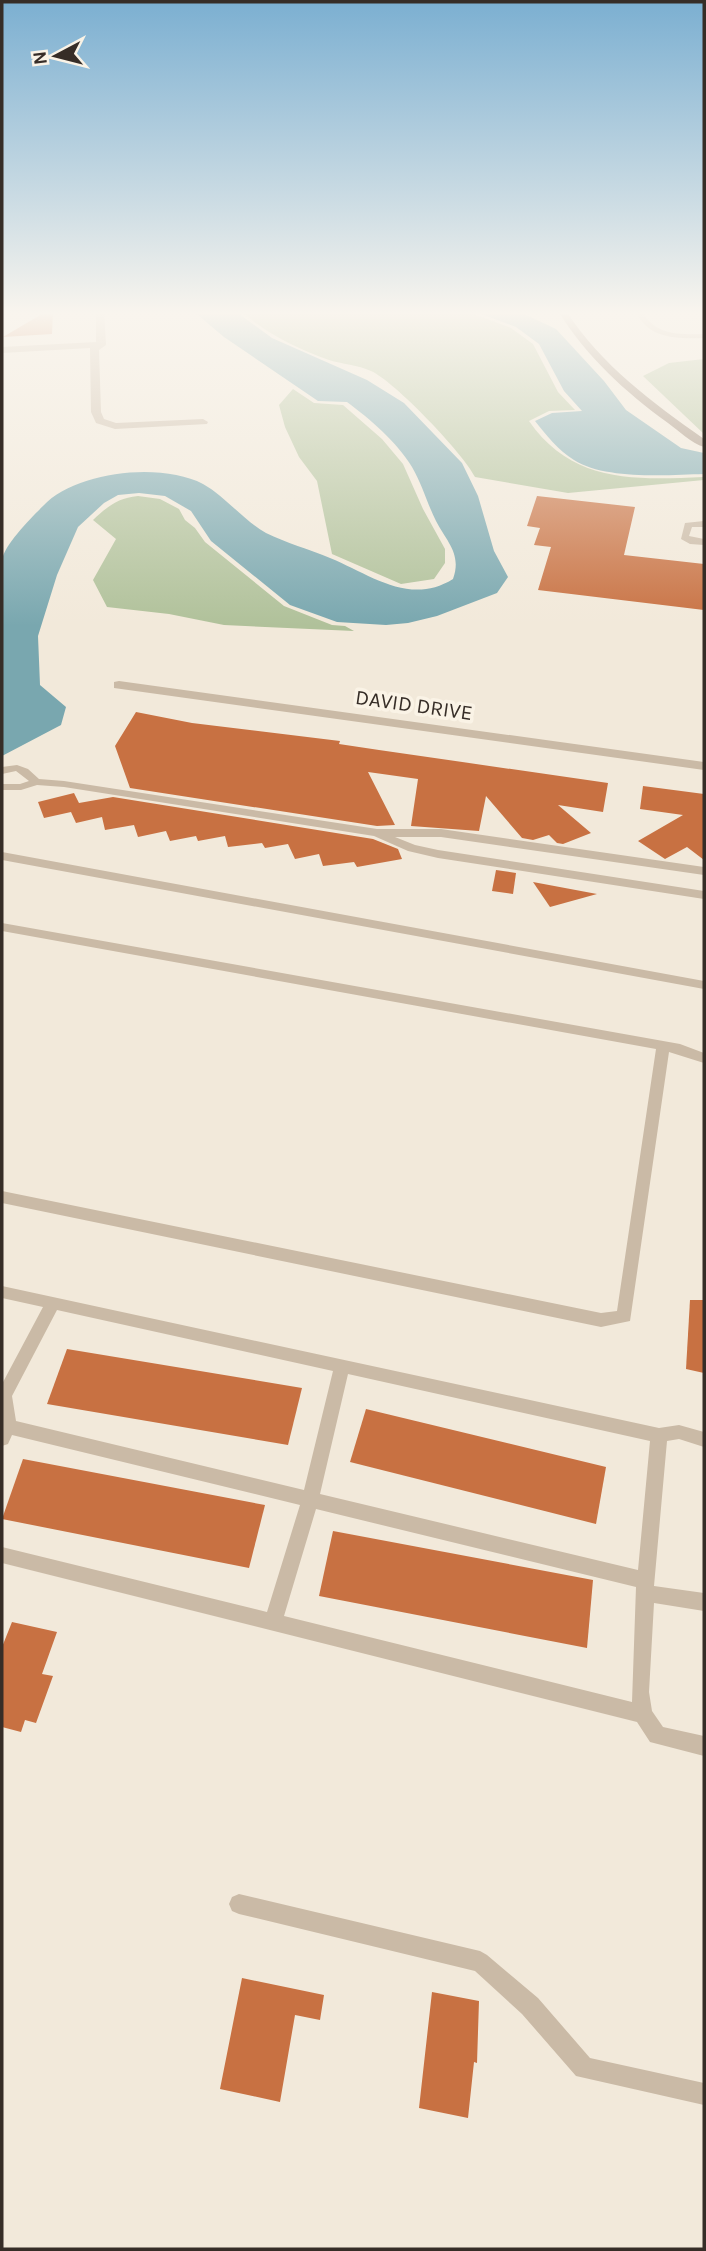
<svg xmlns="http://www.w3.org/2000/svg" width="706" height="2251" viewBox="0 0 706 2251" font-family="Karla,sans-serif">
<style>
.green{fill:#b0c19a}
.water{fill:#79a7af}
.building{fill:#c87142}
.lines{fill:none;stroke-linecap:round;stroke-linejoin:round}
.lane{fill:#cabaa6;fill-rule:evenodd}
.street{fill:#cabaa6;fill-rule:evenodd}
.secondary{fill:#9e8a77;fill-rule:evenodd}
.labels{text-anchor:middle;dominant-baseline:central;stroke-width:7;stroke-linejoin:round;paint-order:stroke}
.far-street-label{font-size:21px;fill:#362d27;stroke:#faf3e6}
</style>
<rect width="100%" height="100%" fill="#f2e9da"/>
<!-- green -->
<g class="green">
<path d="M241 311H466L511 328 533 344 558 392 575 410 549 411 529 421C572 483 634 480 703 477L704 480 568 493 475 477C464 454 394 381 371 371 358 365 342 364 329 360 298 349 265 333 241 311Z"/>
<path d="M704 359V434L643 376 669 363Z"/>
<path d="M293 389 314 403 343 405 382 439 403 464 423 509 445 549V563L434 579 401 584 332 554 317 481 299 457 285 427 279 405Z"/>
<path d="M138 496 160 499 179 509 185 520 195 528 205 542 284 606 332 625 345 626 354 631 224 625 169 614 107 607 93 580 116 539 93 520C108 506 118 498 138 496Z"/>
</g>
<!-- water -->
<g class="water">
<path d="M197 311H235L272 338 367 380 404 403 462 463 478 496 494 551 508 577 497 593 437 616 408 623 386 625 337 622 290 605 211 541 191 511 165 496 139 493 118 495 104 503 78 527 57 575 38 636 40 685 66 707 61 725 2 756C2 710 2 664 2 618 2 600 0 578 2 560 4 545 32 517 43 506 76 471 161 462 203 484 226 497 243 520 266 533 286 543 309 549 330 558 371 575 410 606 453 579 462 554 447 542 436 521 427 503 422 484 412 467 397 442 370 419 347 402L318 401 224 337 199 316Z"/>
<path d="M473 311H518L556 329 604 381 626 410 681 448 704 453V474C668 475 605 480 574 460 558 450 546 435 535 421L552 413 582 411 564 391 539 344 516 327Z"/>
</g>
<!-- building -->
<g class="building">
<path d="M47 311H53L52 334 3 337Z"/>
<path d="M537 496 635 507 624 555 704 564V610L538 590 551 547 534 545 540 528 527 526Z"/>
<path d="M136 712 192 723 340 741 339 744 379 750 608 783 603 812 558 805 591 833 563 844 557 843 549 835 533 840 522 838 486 796 479 831 411 826 418 779 368 772 395 825 377 826 130 788 115 746Z"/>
<path d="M643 786 704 794V860L687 847 665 859 638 841 683 815 640 809Z"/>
<path d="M74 793 79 803 113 797 373 839 398 849 402 859 357 867 354 862 323 866 319 854 295 859 288 844 265 848 262 843 228 847 225 836 198 841 196 836 170 841 166 831 138 837 134 825 105 830 102 817 76 823 71 812 44 818 38 802Z"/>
<path d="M496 870 516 873 513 894 492 891Z"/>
<path d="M533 882 597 894 550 907Z"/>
<path d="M690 1300H704V1373L686 1369Z"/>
<path d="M67 1349 302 1388 288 1445 47 1404Z"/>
<path d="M366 1409 606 1467 596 1524 350 1462Z"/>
<path d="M23 1459 265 1505 249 1568 2 1519Z"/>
<path d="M333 1531 593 1580 587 1648 319 1596Z"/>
<path d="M12 1622 57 1632 42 1674 53 1676 36 1723 25 1720 21 1732 2 1727V1647Z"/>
<path d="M242 1978 324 1995 320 2020 295 2015 280 2102 220 2089Z"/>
<path d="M432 1992 479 2001 477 2063 474 2062 468 2118 419 2108Z"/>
</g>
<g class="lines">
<!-- lane -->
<g class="lane">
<path d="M636 311H642C654 335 680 335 704 334V338C678 339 647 339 636 311Z"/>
<path d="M704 521V527H692L689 536 704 539V545L690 544 681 539 685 523Z"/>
<path d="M17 765 28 769 39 779 64 781 377 829H441L704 867V875L441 837H395L415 845 438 850 704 891V899L438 858 408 851 374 836 64 787 37 785 21 790H2V784H20L29 781 16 771 2 774V767Z"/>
<path d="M2 852 704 981V989L2 860Z"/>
<path d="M2 923 680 1044 704 1053V1063L669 1052 630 1321 601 1327 2 1203V1191L601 1313 617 1311 656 1049 2 931Z"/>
<path d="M2 1286 659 1428 679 1425 704 1432V1447L679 1439 667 1441 654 1586 704 1593V1611L654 1603 649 1692 652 1711 663 1727 704 1736V1756L650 1742 637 1722 2 1563V1547L267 1612 300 1505 12 1435 8 1444 2 1446V1384L43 1307 2 1298ZM57 1310 333 1371 304 1490 16 1421 12 1396ZM348 1374 650 1441 638 1570 320 1494ZM316 1509 636 1587 632 1702 284 1616Z"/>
<path d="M239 1894 480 1951 487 1955 538 1998 590 2058 704 2083V2105L576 2076 522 2014 475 1971 239 1914 232 1911 229 1904 232 1897Z"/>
</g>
<!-- street -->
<g class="street">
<path d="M96 311H104L106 345 99 350 101 412 104 419 116 423 203 419 208 422 207 424 115 429 96 423 91 412 90 348 2 353V347L96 342Z"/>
<path d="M119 681 704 762V770L114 688V682Z"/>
</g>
<!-- secondary -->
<path class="secondary" d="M558 311H566C602 366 652 402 704 439V447C691 443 679 431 668 423 624 391 587 357 558 311Z"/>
</g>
<!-- sky -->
<linearGradient id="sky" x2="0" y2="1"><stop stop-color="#7bafd1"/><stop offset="0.5" stop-color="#f9f5ee"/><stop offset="1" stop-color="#f9f5ee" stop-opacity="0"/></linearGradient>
<rect width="706" height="626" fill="url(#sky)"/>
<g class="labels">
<!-- far-street labels -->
<g class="far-street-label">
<text transform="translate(414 705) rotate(8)">DAVID DRIVE</text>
</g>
</g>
<!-- border -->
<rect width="706" height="2251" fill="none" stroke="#362d27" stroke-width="7"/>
<!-- north arrow -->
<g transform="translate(56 56) rotate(263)" stroke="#faf3e6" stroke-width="5" paint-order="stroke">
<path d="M0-5L12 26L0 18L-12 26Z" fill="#362d27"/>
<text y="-10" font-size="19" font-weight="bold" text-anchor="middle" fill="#362d27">N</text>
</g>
</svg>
